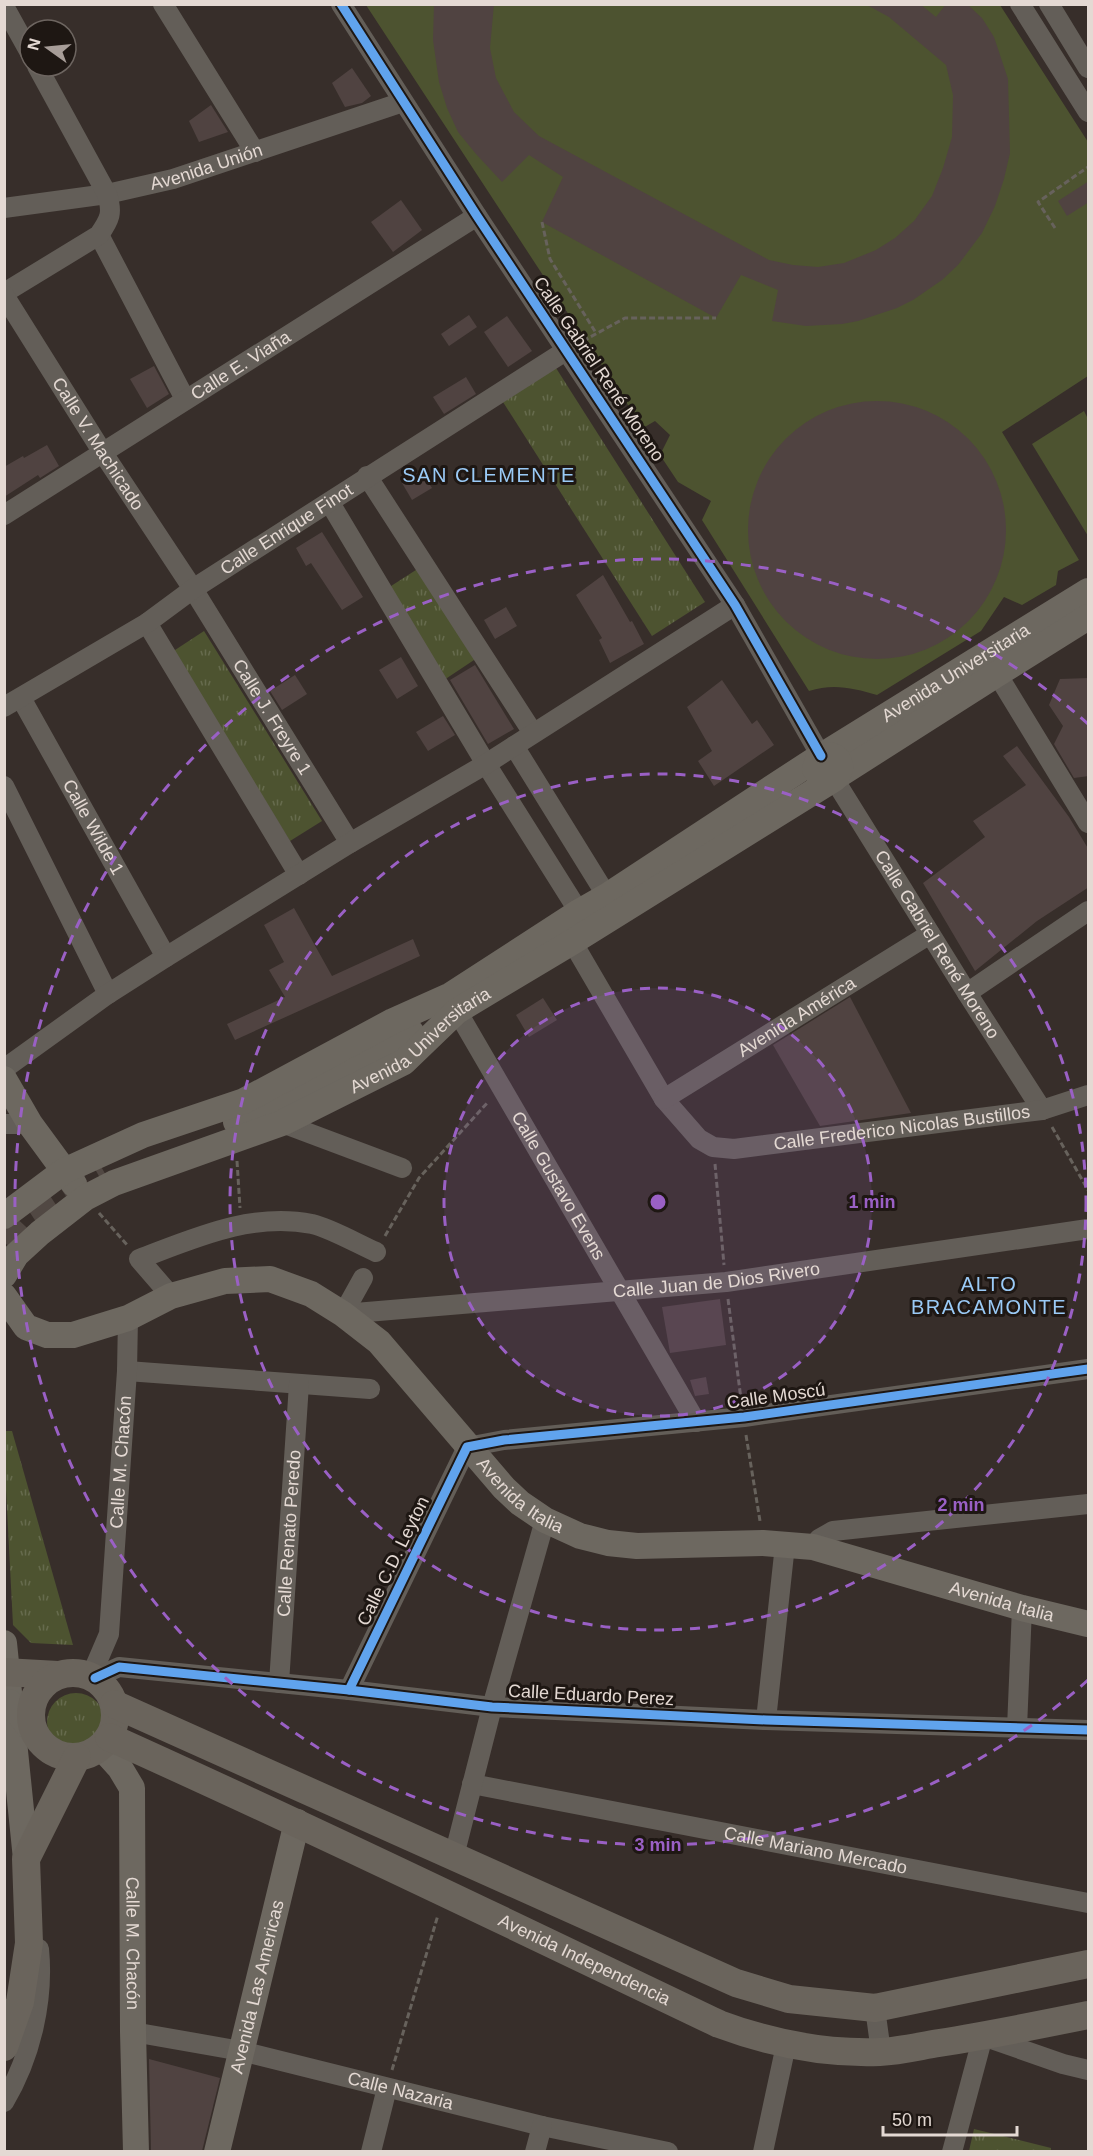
<svg xmlns="http://www.w3.org/2000/svg" width="1093" height="2156" viewBox="0 0 1093 2156" font-family="Helvetica,sans-serif">
<style>
.grass{fill:url(#grass-tufts)}
.pitch{fill:#4d5330}
.building{fill:#504341}
.lines{fill:none;stroke-linecap:round;stroke-linejoin:round}
.major-tunnel{stroke:#514843;stroke-width:26;stroke-dasharray:26 13;stroke-linecap:butt}
.path{stroke:#67625c;stroke-width:3;stroke-dasharray:6 3;stroke-linecap:butt}
.minor{stroke:#635e58;stroke-width:20}
.major{stroke:#6d6860;stroke-width:26}
.highway{stroke:#6a645c;stroke-width:28}
.cycleway-casing{stroke:#1e1713;stroke-width:13}
.cycleway{stroke:#60a3ed;stroke-width:9}
.ring{fill:none;stroke:#9a60c5;stroke-width:3;stroke-dasharray:10 8}
.labels{text-anchor:middle;dominant-baseline:central;stroke-width:6;stroke-linejoin:round;paint-order:stroke}
.street-label{font-size:18px;fill:#e4d9d3;stroke:#1e1713}
.neighbourhood-label{font-size:20px;letter-spacing:1.5px;fill:#9acaf6;stroke:#1e1713}
.centre{fill:#9a60c5;stroke:#1e1713;stroke-width:3}
.ring-label{font-size:18px;text-anchor:middle;font-weight:bold;fill:#9a60c5;stroke:#1e1713;stroke-width:6;stroke-linejoin:round;paint-order:stroke}
</style>
<defs>
<pattern id="grass-tufts" width="24" height="20" patternUnits="userSpaceOnUse" patternTransform="scale(1.5)"><rect width="24" height="20" fill="#4d5330"/><path d="M3 7l-1-3M5 7V3M7 7l1-3M15 17l-1-3M17 17v-4M19 17l1-3" fill="none" stroke="#666b4d"/></pattern>
</defs>
<rect width="100%" height="100%" fill="#372e2a"/>
<!-- grass -->
<g class="grass">
<path d="M556 368 705 602 652 636 503 402Z"/>
<path d="M419 568 477 658 444 680 388 588Z"/>
<path d="M204 631 322 821 290 841 172 652Z"/>
<path d="M5 1431H12L73 1645 31 1643 13 1625 5 1470Z"/>
<circle cx="76" cy="1722" r="29"/>
<path d="M974 2129 1051 2148V2151H969Z"/>
</g>
<!-- pitch -->
<g class="pitch">
<path d="M366 5H1000L1088 142V376L1002 432 1079 560 1058 571 1056 585 1022 605 1004 597 981 631 877 695C854 688 833 683 809 691L702 520 711 501 678 482 660 455 670 435 655 421 643 428Z"/>
<path d="M1084 411 1088 419V536L1032 444Z"/>
</g>
<!-- building -->
<g class="building">
<path d="M434 4H494L490 48 496 78 514 112 539 136 769 260 793 265 818 267 844 263 876 250 895 238 914 221 932 196 943 168 952 137 953 95 946 65 889 17 865 4H920L936 17 946 4H967L982 18 994 37 1008 79 1010 153 1004 179 995 206 982 233 958 265 942 280 913 300 897 308 858 321 842 324 806 326 772 321 778 290 741 275 716 318 542 222 563 177 529 155 502 182 476 154 458 132 447 108 439 82 433 40Z"/>
<path d="M352 68 371 96 362 103 345 107 332 83Z"/>
<path d="M211 105 228 132 199 142 189 121Z"/>
<path d="M1089 181V202L1067 216 1058 201Z"/>
<path d="M401 200 422 230 393 252 371 222Z"/>
<path d="M469 315 477 327 449 346 441 334Z"/>
<path d="M507 316 532 351 508 367 484 332Z"/>
<path d="M154 366 169 394 147 408 130 379Z"/>
<path d="M466 377 476 394 444 414 433 397Z"/>
<circle cx="877" cy="530" r="129"/>
<path d="M47 445 59 466 40 478 38 475 4 497V467L23 456 24 458Z"/>
<path d="M421 471 432 488 412 500 402 483Z"/>
<path d="M322 532 363 597 342 610 311 563 306 566 296 548Z"/>
<path d="M603 575 630 622 632 621 644 644 610 663 599 640 602 638 576 595Z"/>
<path d="M506 607 517 626 495 639 484 620Z"/>
<path d="M401 657 418 686 397 699 379 670Z"/>
<path d="M475 665 514 729 488 744 450 680Z"/>
<path d="M295 675 307 694 282 710 270 691Z"/>
<path d="M1089 678V776L1074 778 1054 744 1063 726 1049 705 1060 679Z"/>
<path d="M722 680 752 724 757 720 774 745 714 786 698 761 712 751 687 707Z"/>
<path d="M443 716 455 735 428 751 416 732Z"/>
<path d="M1017 746 1069 817 1089 850V887L1037 921 975 971 923 883 985 837 973 821 1026 785 1003 756Z"/>
<path d="M294 908 332 976 413 939 420 956 235 1040 227 1024 285 997 269 970 284 962 264 925Z"/>
<path d="M850 997 911 1113 820 1126 773 1045Z"/>
<path d="M543 998 557 1020 529 1037 516 1015Z"/>
<path d="M720 1299 726 1345 670 1353 662 1307Z"/>
<path d="M706 1377 709 1394 695 1396 690 1380Z"/>
<path d="M149 2059 220 2078 202 2151H151Z"/>
</g>
<g class="lines">
<!-- major-tunnel -->
<path class="major-tunnel" d="M4 1242 30 1214 65 1191 103 1170"/>
<!-- path -->
<g class="path">
<path d="M542 222 550 259 596 333"/>
<path d="M1055 228 1038 202 1088 167"/>
<path d="M583 341 625 318H716"/>
<path d="M1052 1127 1088 1190"/>
<path d="M237 1161 240 1208"/>
<path d="M715 1164 724 1265"/>
<path d="M99 1213 128 1246"/>
<path d="M385 1236 419 1178 488 1102"/>
<path d="M728 1299 741 1399"/>
<path d="M746 1435 760 1521"/>
<path d="M392 2070 438 1915"/>
</g>
<!-- minor -->
<g class="minor">
<path d="M163 4 255 152"/>
<path d="M341 4 477 216 735 605 821 756"/>
<path d="M1020 4 1088 112"/>
<path d="M1049 4 1088 68"/>
<path d="M4 6 30 53"/>
<path id="s1" d="M4 208 107 194 173 179 403 102"/>
<path d="M99 235 185 399"/>
<path d="M4 293 99 235C110 219 113 213 107 194L37 66"/>
<path id="s2" d="M4 295 103 453 193 589 350 843"/>
<path d="M367 476 533 733"/>
<path d="M330 503 486 764 586 923"/>
<path id="s3" d="M4 515 477 216"/>
<path d="M147 623 299 875"/>
<path d="M991 664 1088 823"/>
<path id="s4" d="M21 698 166 957"/>
<path id="s5" d="M4 707 147 623 193 589 567 350"/>
<path d="M514 746 613 906"/>
<path id="s6" d="M834 779 967 993 1042 1110"/>
<path d="M4 786 108 994"/>
<path id="s7" d="M566 931 664 1099 699 1139 713 1147 734 1149 1042 1110 1088 1095"/>
<path d="M967 993 1088 911"/>
<path id="s8" d="M457 1011 696 1422"/>
<path d="M4 1069 108 994 166 957 350 843 486 764 735 605"/>
<path id="s9" d="M664 1099 930 934"/>
<path d="M282 1123 402 1168"/>
<path d="M4 1124H30"/>
<path d="M171 1296 139 1259C195 1238 251 1212 312 1224 330 1228 358 1244 376 1252"/>
<path id="s10" d="M343 1314 726 1282 1088 1229"/>
<path d="M343 1314 363 1278"/>
<path d="M127 1371 370 1389"/>
<path d="M813 1547 819 1539 833 1531 1088 1504"/>
<path id="s11" d="M91 1676 109 1634 127 1371 128 1318"/>
<path d="M95 1678 119 1667 349 1690 492 1707 766 1720 1088 1730"/>
<path id="s12" d="M279 1683 299 1384"/>
<path d="M349 1690 467 1447 504 1440 744 1417 1088 1369"/>
<path d="M766 1720 785 1545"/>
<path d="M1017 1728 1022 1608"/>
<path id="s13" d="M472 1784 1088 1903"/>
<path d="M454 1856 492 1707 545 1520"/>
<path d="M875 2008 881 2052"/>
<path id="s14" d="M133 2032 241 2051 542 2126 668 2152"/>
<path d="M4 2102C31 2057 44 2000 39 1949"/>
<path d="M371 2152 387 2088"/>
<path d="M535 2152 542 2126"/>
<path d="M763 2152 786 2045"/>
<path d="M952 2152 983 2036 1063 2064 1088 2070"/>
</g>
<!-- major -->
<g class="major">
<path id="s15" d="M823 755 1088 591"/>
<path d="M837 776 997 674 1088 617"/>
<path d="M4 1079 30 1124 74 1184"/>
<path d="M236 1122 260 1113 411 1032"/>
<path d="M4 1216 64 1171 143 1135 244 1101 393 1021 451 995 579 912 607 896 819 757"/>
<path id="s16" d="M4 1275 16 1255 40 1233 85 1198 114 1183 282 1123 404 1062 457 1011 572 942 834 779C848 766 836 749 819 757L815 769 822 779 830 780"/>
<path id="s17" d="M4 1296 26 1327 47 1335H73L128 1318 171 1296 225 1281 270 1279 311 1294 343 1314 379 1342 504 1488 520 1503 545 1520 580 1536 608 1543 637 1546 763 1543 813 1547 1022 1608 1088 1624"/>
<path d="M4 1643 26 1859"/>
<path d="M9 1702 35 1734"/>
<path id="s18" d="M101 1747 120 1768 132 1788 133 2032 136 2152"/>
<path id="s19" d="M217 2152 297 1822"/>
</g>
<!-- highway -->
<g class="highway">
<path d="M4 1672 58 1675"/>
<circle cx="73" cy="1715" r="42"/>
<path d="M114 1704 736 1983 789 1999 875 2008 1088 1964"/>
<path id="s20" d="M109 1737C313 1829 516 1927 719 2024 770 2043 825 2054 880 2052 900 2051 920 2046 939 2043 989 2035 1039 2025 1088 2015"/>
<path d="M4 2047 20 2002 29 1943 26 1859 77 1757"/>
</g>
<!-- cycleway casing -->
<g class="cycleway-casing">
<g id="cycleway">
<path d="M341 4 477 216 735 605 821 756"/>
<path d="M95 1678 119 1667 349 1690 492 1707 766 1720 1088 1730"/>
<path d="M349 1690 467 1447 504 1440 744 1417 1088 1369"/>
</g>
</g>
<!-- cycleway -->
<use href="#cycleway" class="cycleway"/>
</g>
<!-- distance rings -->
<circle cx="658" cy="1202" r="214" fill="#9a60c5" fill-opacity=".12"/>
<g class="ring">
<circle cx="658" cy="1202" r="214"/>
<circle cx="658" cy="1202" r="428"/>
<path d="M1088 1680A643 643 0 1 1 1088 724"/>
</g>
<g class="labels">
<!-- street labels -->
<g class="street-label">
<text stroke="none"><textPath href="#s1" startOffset="207">Avenida Unión</textPath></text>
<text stroke="none"><textPath href="#s3" startOffset="280">Calle E. Viaña</textPath></text>
<text transform="translate(599 369) rotate(56)">Calle Gabriel René Moreno</text>
<text stroke="none"><textPath href="#s2" startOffset="176">Calle V. Machicado</textPath></text>
<text stroke="none"><textPath href="#s5" startOffset="334">Calle Enrique Finot</textPath></text>
<text stroke="none"><textPath href="#s15" startOffset="156">Avenida Universitaria</textPath></text>
<text stroke="none"><textPath href="#s2" startOffset="500">Calle J. Freyre 1</textPath></text>
<text stroke="none"><textPath href="#s4" startOffset="148">Calle Wilde 1</textPath></text>
<text stroke="none"><textPath href="#s6" startOffset="195">Calle Gabriel René Moreno</textPath></text>
<text stroke="none"><textPath href="#s9" startOffset="156">Avenida América</textPath></text>
<text stroke="none"><textPath href="#s16" startOffset="486">Avenida Universitaria</textPath></text>
<text stroke="none"><textPath href="#s7" startOffset="454">Calle Frederico Nicolas Bustillos</textPath></text>
<text stroke="none"><textPath href="#s8" startOffset="202">Calle Gustavo Evens</textPath></text>
<text stroke="none"><textPath href="#s10" startOffset="375">Calle Juan de Dios Rivero</textPath></text>
<text transform="translate(776 1396) rotate(-8)">Calle Moscú</text>
<text stroke="none"><textPath href="#s11" startOffset="218">Calle M. Chacón</textPath></text>
<text stroke="none"><textPath href="#s17" startOffset="630">Avenida Italia</textPath></text>
<text stroke="none"><textPath href="#s12" startOffset="150">Calle Renato Peredo</textPath></text>
<text transform="translate(393 1561) rotate(-64)">Calle C.D. Leyton</text>
<text stroke="none"><textPath href="#s17" startOffset="1134">Avenida Italia</textPath></text>
<text transform="translate(591 1695) rotate(3)">Calle Eduardo Perez</text>
<text stroke="none"><textPath href="#s13" startOffset="350">Calle Mariano Mercado</textPath></text>
<text stroke="none"><textPath href="#s18" startOffset="207">Calle M. Chacón</textPath></text>
<text stroke="none"><textPath href="#s20" startOffset="525">Avenida Independencia</textPath></text>
<text stroke="none"><textPath href="#s19" startOffset="170">Avenida Las Americas</textPath></text>
<text stroke="none"><textPath href="#s14" startOffset="274">Calle Nazaria</textPath></text>
</g>
<!-- neighbourhood labels -->
<g class="neighbourhood-label">
<text x="489" y="475">SAN CLEMENTE</text>
<text x="989" y="1284">ALTO<tspan x="989" dy="23">BRACAMONTE</tspan></text>
</g>
</g>
<circle cx="658" cy="1202" r="9" class="centre"/>
<g class="ring-label">
<text x="872" y="1208">1 min</text>
<text x="961" y="1511">2 min</text>
<text x="658" y="1851">3 min</text>
</g>
<!-- border -->
<rect width="1093" height="2156" fill="none" stroke="#e4d9d3" stroke-width="12"/>
<!-- north arrow -->
<g transform="translate(48 48) rotate(285)"><circle r="28" fill="#1e1713" stroke="#6d6560" stroke-width="1.5"/>
<path d="M0-4.5L10 22L0 15L-10 22Z" fill="#a79d98"/>
<text y="-9" font-size="16" font-weight="bold" text-anchor="middle" fill="#e4d9d3">N</text>
</g>
<!-- scale -->
<path d="M883 2126v9h134v-9" fill="none" stroke="#e4d9d3" stroke-width="3"/>
<text x="892" y="2126" font-size="18" fill="#e4d9d3" stroke="#1e1713" stroke-width="4.5" paint-order="stroke">50 m</text>
</svg>
